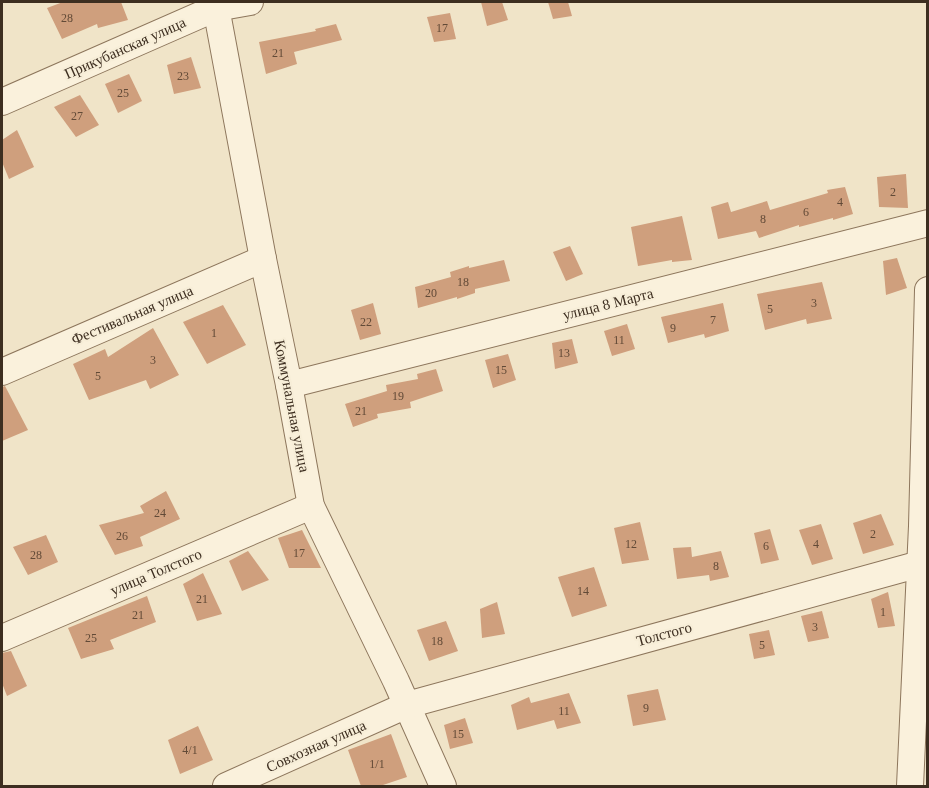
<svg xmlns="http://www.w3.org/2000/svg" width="929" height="788" viewBox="0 0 929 788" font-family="Georgia,serif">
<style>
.building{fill:#cf9f7d}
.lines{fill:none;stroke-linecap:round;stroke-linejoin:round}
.minor-casing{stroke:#8d765c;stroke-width:28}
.minor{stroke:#faf1dc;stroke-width:26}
.labels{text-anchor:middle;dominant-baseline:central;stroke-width:4.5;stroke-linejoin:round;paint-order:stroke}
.number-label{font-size:12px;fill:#624a37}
.street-label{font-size:15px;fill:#3d2e20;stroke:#f7eed8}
</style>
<rect width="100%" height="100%" fill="#f0e4c8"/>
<!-- building -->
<g class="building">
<path d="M63 2H121L128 20 98 28 97 24 62 39 47 8Z"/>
<path d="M481 2H502L508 20 487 26Z"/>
<path d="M548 2H568L572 16 553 19Z"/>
<path d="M450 13 456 39 434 42 427 17Z"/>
<path d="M336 24 342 40 294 52 297 64 266 74 259 42 316 31 315 29Z"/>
<path d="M191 57 201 88 174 94 167 65Z"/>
<path d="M129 74 142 101 118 113 105 84Z"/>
<path d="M80 95 99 125 76 137 54 107Z"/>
<path d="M17 130 34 167 9 179 2 162V140Z"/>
<path d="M906 174 908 208 879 207 877 177Z"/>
<path d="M845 187 853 214 833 220V218L799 227V225L759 238 756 231 718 239 711 207 728 202 731 212 767 201 770 210 828 193 827 190Z"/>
<path d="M682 216 692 260 672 262V260L638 266 631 227Z"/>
<path d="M570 246 583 274 566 281 553 252Z"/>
<path d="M897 258 907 288 886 295 883 261Z"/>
<path d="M504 260 510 281 475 289V293L457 299V297L418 308 415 287 451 277 450 272 469 266V268Z"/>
<path d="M822 282 832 319 807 324 806 319 765 330 757 294Z"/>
<path d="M373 303 381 334 360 340 351 310Z"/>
<path d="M723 303 729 331 705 338 704 334 668 343 661 317Z"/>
<path d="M223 305 246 345 207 364 183 322Z"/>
<path d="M627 324 635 349 612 356 604 331Z"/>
<path d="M153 328 179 375 150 389 146 380 89 400 73 364 105 349 108 357Z"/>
<path d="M572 339 578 363 555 369 552 343Z"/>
<path d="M508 354 516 380 493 388 485 360Z"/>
<path d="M436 369 443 391 410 402 411 408 377 414 378 418 353 427 345 404 387 391 386 385 418 379 417 374Z"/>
<path d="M5 386 28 430 2 441V387Z"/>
<path d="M166 491 180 519 140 537 143 546 115 555 99 525 144 513 140 506Z"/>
<path d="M881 514 894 545 863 554 853 523Z"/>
<path d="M640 522 649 560 622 564 614 528Z"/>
<path d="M821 524 833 559 812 565 799 530Z"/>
<path d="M770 529 779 560 761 564 754 533Z"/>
<path d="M302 530 321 568H289L278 538Z"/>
<path d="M46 535 58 562 28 575 13 547Z"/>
<path d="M691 547 692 557 721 551 729 577 710 581 709 575 677 579 673 548Z"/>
<path d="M248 551 269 580 242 591 229 561Z"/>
<path d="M594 567 607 606 572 617 558 577Z"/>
<path d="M203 573 222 614 197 621 183 584Z"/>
<path d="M888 592 895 626 878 628 871 599Z"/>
<path d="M147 596 156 622 110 640 114 649 81 659 68 628Z"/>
<path d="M497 602 505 634 482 638 480 609Z"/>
<path d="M822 611 829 638 808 642 801 616Z"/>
<path d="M446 621 458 651 429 661 417 630Z"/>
<path d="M769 630 775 655 754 659 749 634Z"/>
<path d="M11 651 27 686 7 696 2 683V653Z"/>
<path d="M658 689 666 720 633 726 627 695Z"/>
<path d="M569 693 581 723 557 729 554 720 517 730 511 705 529 697 531 703Z"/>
<path d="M465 718 473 743 450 749 444 725Z"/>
<path d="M198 726 213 760 180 774 168 740Z"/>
<path d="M391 734 407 777 380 786H361L348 750Z"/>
</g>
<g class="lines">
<!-- minor casing -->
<g class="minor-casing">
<g id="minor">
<path d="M215 2 263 259 289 385 311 506 396 681 443 786"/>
<path d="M2 102 216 8 250 2"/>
<path d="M2 372 263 259"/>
<path d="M289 385 928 223"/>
<path d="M2 638 311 506"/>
<path d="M226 786 407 705 920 564"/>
<path d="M910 786 922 526 928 290"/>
</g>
</g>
<!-- minor -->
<use href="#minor" class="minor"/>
</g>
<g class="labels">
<!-- number labels -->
<g class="number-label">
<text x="67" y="18">28</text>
<text x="442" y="28">17</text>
<text x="278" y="53">21</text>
<text x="183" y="76">23</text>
<text x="123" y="93">25</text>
<text x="77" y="116">27</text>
<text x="893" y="192">2</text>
<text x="840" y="202">4</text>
<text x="806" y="212">6</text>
<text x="763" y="219">8</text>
<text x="463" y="282">18</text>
<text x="431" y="293">20</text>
<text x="814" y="303">3</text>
<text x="770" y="309">5</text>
<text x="713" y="320">7</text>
<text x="366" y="322">22</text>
<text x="673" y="328">9</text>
<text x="214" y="333">1</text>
<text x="619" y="340">11</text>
<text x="564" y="353">13</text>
<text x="153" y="360">3</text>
<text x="501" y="370">15</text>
<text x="98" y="376">5</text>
<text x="398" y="396">19</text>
<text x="361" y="411">21</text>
<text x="160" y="513">24</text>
<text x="873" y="534">2</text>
<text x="122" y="536">26</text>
<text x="631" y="544">12</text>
<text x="816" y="544">4</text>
<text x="766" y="546">6</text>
<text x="299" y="553">17</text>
<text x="36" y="555">28</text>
<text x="716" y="566">8</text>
<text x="583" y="591">14</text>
<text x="202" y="599">21</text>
<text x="883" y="612">1</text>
<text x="138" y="615">21</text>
<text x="815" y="627">3</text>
<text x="91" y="638">25</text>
<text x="437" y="641">18</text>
<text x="762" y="645">5</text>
<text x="646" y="708">9</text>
<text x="564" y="711">11</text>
<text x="458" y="734">15</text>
<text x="190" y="750">4/1</text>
<text x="377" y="764">1/1</text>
</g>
<!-- street labels -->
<g class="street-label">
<text transform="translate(125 48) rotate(-24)">Прикубанская улица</text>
<text transform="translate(608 304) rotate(-14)">улица 8 Марта</text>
<text transform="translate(132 315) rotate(-23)">Фестивальная улица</text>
<text transform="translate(292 406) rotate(79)">Коммунальная улица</text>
<text transform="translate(156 572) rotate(-23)">улица Толстого</text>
<text transform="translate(664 634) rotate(-15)">Толстого</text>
<text transform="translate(316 746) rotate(-24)">Совхозная улица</text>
</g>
</g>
<!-- border -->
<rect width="929" height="788" fill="none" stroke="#3d2e20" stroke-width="6"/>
</svg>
